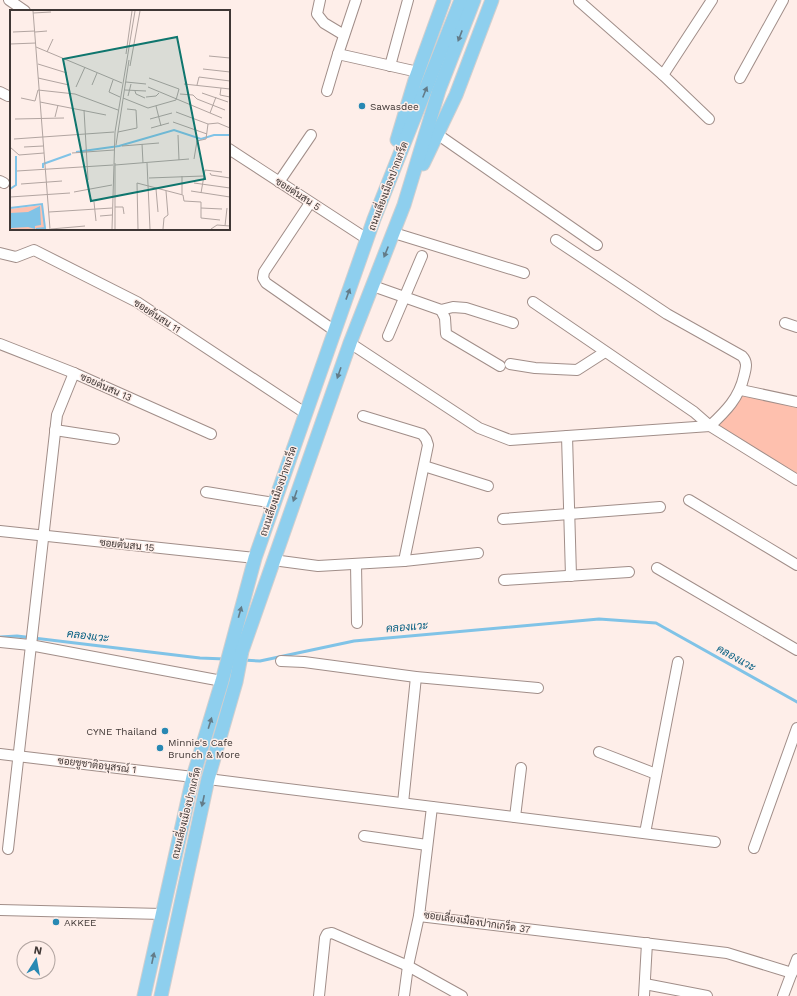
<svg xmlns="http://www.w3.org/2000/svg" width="797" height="996" viewBox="0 0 797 996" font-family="'Work Sans',Sarabun,sans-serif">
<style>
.green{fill:#fec0ae}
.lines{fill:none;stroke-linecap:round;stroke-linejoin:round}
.stream{stroke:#80c3e7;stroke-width:3}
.minor-casing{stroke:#a18e89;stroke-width:12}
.major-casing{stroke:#d1cfcf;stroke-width:15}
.minor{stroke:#fff;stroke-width:10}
.major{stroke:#8ecfee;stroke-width:13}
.oneway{fill:#637b88}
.poi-dot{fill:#2888b3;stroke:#feeee9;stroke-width:1.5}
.labels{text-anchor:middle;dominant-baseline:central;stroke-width:3;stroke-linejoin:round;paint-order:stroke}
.poi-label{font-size:10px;fill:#3f3735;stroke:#feeee9;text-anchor:start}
.street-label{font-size:10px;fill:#3f3735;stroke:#feeee9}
.water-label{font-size:11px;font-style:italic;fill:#065f82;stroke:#feeee9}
.inset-river{fill:none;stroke:#80c3e7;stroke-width:2}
.inset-road{fill:none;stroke:#b2a5a1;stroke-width:1}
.view{fill:#0f766e;fill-opacity:0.15;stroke:#0f766e;stroke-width:2}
.inset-edge{fill:none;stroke:#3f3735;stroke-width:2}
</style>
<rect width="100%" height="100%" fill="#feeee9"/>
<!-- green -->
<path class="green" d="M741 390 797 402V480L710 426Z"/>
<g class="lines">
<!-- stream -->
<g class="stream">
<path d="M0 637 17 636 200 658 225 659"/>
<path d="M243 660 260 661 354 641 599 619 656 623 797 702"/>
</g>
<!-- minor casing -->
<g class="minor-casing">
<g id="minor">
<path d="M9 0 25 11"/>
<path d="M320 0 317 14 324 23 344 35"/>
<path d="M579 1 663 75 709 119"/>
<path d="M338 54 356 0"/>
<path d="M390 66 408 0"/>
<path d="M663 75 712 0"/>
<path d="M740 78 783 0"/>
<path d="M327 91 338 54 418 72"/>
<path d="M0 92 8 96"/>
<path d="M437 134 597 245"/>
<path d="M229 149 367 239"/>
<path d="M0 181 4 183"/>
<path d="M279 182 311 135"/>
<path d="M310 203 264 272 263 278 266 283 335 331"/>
<path d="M394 233 524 273"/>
<path d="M0 253 16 257 34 250 137 302 305 413"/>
<path d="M373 286 441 310 453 307 466 308 513 323"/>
<path d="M533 302 694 412 710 426 797 480"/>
<path d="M441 310 445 318 446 334 500 366"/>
<path d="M785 323 797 327"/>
<path d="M388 336 422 256"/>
<path d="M350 343 479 428 510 440 710 426C726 411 739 398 744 376 746 368 748 362 742 356L667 314 556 240"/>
<path d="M0 344 74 373 211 434"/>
<path d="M510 364 535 368 577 370 605 352"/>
<path d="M741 390 797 402"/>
<path d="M55 430 114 439"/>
<path d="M567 436 571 576"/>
<path d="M424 466 488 486"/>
<path d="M206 492 274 503"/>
<path d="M689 500 797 565"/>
<path d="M503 519 660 507"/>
<path d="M0 531 255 558"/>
<path d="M273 560 318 566 404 561 428 445 426 439 422 434 363 416"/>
<path d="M404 561 478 553"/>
<path d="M356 564 357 623"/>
<path d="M657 568 797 650"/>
<path d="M504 580 629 572"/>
<path d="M0 642 30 645 222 681"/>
<path d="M281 661 304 662 416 677 538 688"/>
<path d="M599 752 656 774"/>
<path d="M0 754 193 777"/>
<path d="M208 779 715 842"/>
<path d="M403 803 416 677"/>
<path d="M515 817 521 768"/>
<path d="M645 833 678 662"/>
<path d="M364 836 427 845"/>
<path d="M754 848 797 728"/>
<path d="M8 849 57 415 74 373"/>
<path d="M0 910 162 914"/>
<path d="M419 916 727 953 792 973"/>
<path d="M645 984 707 996"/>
<path d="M319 996 325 938 327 934 332 933 408 966 462 996"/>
<path d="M404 996 408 966 419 916 432 807"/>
<path d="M644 996 647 943"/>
<path d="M783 996 797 959"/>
</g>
</g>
<!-- major casing -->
<g class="major-casing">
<g id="major">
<path d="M397 140 415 80 444 0"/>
<path d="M423 164 456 95 492 0"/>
<path d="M144 996 193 777 222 681 255 558 374 219 461 0"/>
<path d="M161 996 208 779 236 682 242 651 350 343 404 205 439 90 474 0"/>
</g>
</g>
<!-- minor -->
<use href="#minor" class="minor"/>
<!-- major -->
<use href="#major" class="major"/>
</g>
<!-- one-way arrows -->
<defs><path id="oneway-solid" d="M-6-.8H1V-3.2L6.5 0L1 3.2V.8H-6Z"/></defs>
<g class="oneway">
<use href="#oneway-solid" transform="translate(460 36) rotate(111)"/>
<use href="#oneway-solid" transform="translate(425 92) rotate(-68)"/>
<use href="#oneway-solid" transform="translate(386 252) rotate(112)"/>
<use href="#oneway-solid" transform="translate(348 294) rotate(-70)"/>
<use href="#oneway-solid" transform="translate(339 373) rotate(109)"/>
<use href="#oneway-solid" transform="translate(295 496) rotate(109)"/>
<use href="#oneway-solid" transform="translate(240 612) rotate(-74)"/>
<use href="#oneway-solid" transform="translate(210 723) rotate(-73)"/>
<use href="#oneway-solid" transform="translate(203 801) rotate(102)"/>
<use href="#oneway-solid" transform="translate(153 958) rotate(-78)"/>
</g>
<!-- markers -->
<g class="poi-dot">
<circle cx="362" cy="106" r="4"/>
<circle cx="165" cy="731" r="4"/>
<circle cx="160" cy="748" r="4"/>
<circle cx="56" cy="922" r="4"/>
</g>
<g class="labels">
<!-- poi labels -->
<g class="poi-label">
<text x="370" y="106">Sawasdee</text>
<text x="157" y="731" text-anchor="end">CYNE Thailand</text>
<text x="168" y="742">Minnie's Cafe<tspan x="168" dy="12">Brunch &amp; More</tspan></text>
<text x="64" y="922">AKKEE</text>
</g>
<!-- street labels -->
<g class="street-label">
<text transform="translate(388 186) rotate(-69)">ถนนเลี่ยงเมืองปากเกร็ด</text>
<text transform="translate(298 194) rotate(33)">ซอยต้นสน 5</text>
<text transform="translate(157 316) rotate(33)">ซอยต้นสน 11</text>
<text transform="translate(106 387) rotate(24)">ซอยต้นสน 13</text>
<text transform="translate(278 491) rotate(-71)">ถนนเลี่ยงเมืองปากเกร็ด</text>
<text transform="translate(127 545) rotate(6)">ซอยต้นสน 15</text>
<text transform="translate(97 765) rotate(7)">ซอยชูชาติอนุสรณ์ 1</text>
<text transform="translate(186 813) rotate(-76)">ถนนเลี่ยงเมืองปากเกร็ด</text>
<text transform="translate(477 922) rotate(8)">ซอยเลี่ยงเมืองปากเกร็ด 37</text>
</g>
<!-- water labels -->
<g class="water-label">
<text transform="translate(407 627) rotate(-5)">คลองแวะ</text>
<text transform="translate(88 636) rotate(7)">คลองแวะ</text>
<text transform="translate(736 658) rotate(29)">คลองแวะ</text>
</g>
</g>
<!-- overview -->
<g transform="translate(10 10)">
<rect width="220" height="220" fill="#feeee9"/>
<path d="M32 195 35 219H0V199Z" fill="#fec0ae"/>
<path d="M30 196 31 215 25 216V219L18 217 1 218 0 203 18 202Z" fill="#80c3e7"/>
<path class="inset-river" d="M66 142 109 136 164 120 191 129 204 125H220M33 158V154L61 144M0 179 6 175V146M0 198 32 194 35 218 26 219"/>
<path class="inset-road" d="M23 1 40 219M23 3 41 2M3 22 25 21M25 22 37 21M0 34 26 33M26 37 112 73M37 42 43 29M116 44 122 1M199 46 220 48M28 54 57 63M120 56 130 1M193 59 220 62M28 68 59 75M103 70 99 82 110 87M116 72 136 74M174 74 220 79M82 75 87 63M187 75 189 67 220 71M66 77 75 57M138 77 212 108M211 78 210 85 220 87M115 80 136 81M125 81 126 84 135 88M192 83 218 92M170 84 183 85 187 89 215 100M118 86 121 74M136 87 146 86 149 83M11 88 25 91 28 80 65 84 108 100M113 88 138 98 166 90 169 79 139 68M30 92 96 105M146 96 151 116M74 100 78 170M166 102 198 114 208 113 220 118M200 103 206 87M45 107 48 95M5 109 54 108M140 109 162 103M163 112 197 124M141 118 159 113M108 122 127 118 126 100 117 99M168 125 169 150M4 129 104 122M132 134 133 153M106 135 119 50M112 136 149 133M0 137 9 145 34 143M14 137 33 136M62 143 104 140M184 149 187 131 196 129 198 114M137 153 140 219M105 155 179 149M7 161 103 155M200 163 201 165 220 168M172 166V184M139 168 193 166M184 173 220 178M11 174 52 171M146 179 148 202M181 181 220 187M64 182 102 175M191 183 195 160 212 162M0 187 60 183M84 192 86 211M105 197H113L114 204M191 198 212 199M39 202 102 198M90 206 102 205M215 216 217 198M41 219 75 216M102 219 105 122 125 1M105 219V153M128 219 127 173 173 185 174 191 191 192V208L210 210M153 219 154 208 158 205 156 181M201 219 207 215 220 216"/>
<path class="view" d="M167 27 195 169 81 191 53 49Z"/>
<rect width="220" height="220" class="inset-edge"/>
</g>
<!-- north arrow -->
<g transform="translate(36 960) rotate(11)"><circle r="19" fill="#feeee9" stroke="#b2a5a1"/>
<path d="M0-3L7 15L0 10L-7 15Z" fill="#2888b3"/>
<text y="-6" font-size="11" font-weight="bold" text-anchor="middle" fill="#3f3735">N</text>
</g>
</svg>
